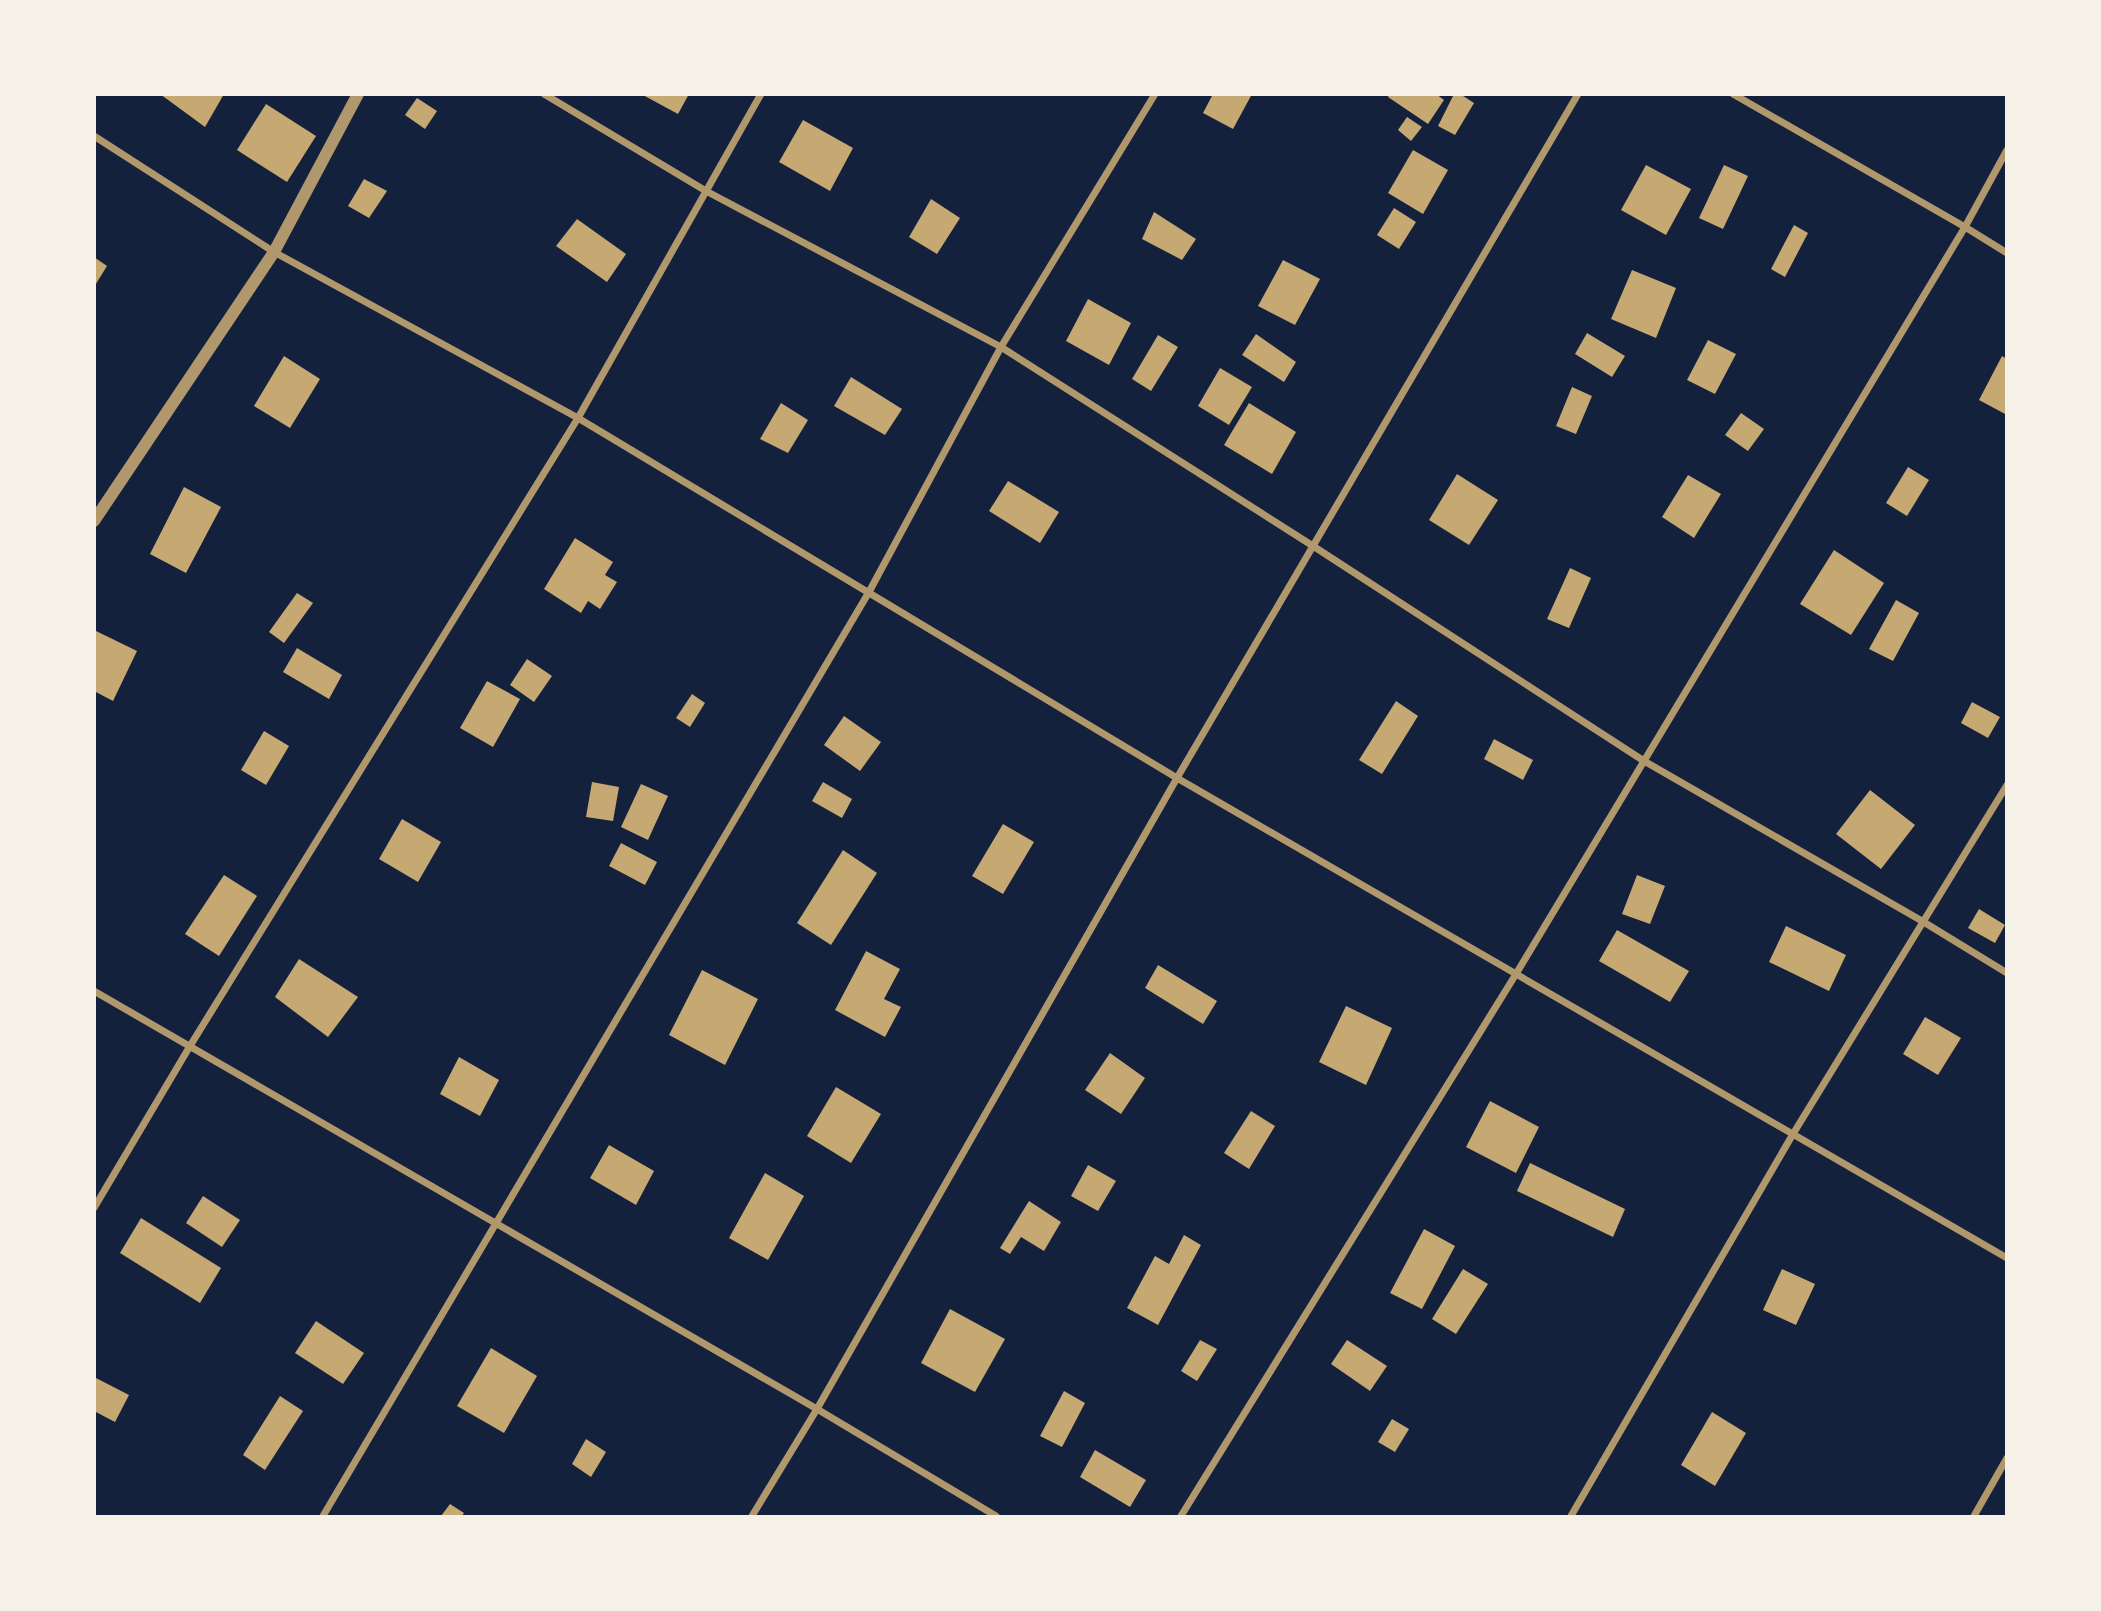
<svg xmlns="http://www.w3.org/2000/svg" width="2101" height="1611" viewBox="0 0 2101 1611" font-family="Arial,sans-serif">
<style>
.building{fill:#c6a872}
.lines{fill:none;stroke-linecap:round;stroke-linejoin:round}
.minor{stroke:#b1986c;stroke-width:7}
.tertiary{stroke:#b1986c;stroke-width:12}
</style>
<rect width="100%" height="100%" fill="#14213d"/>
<!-- building -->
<g class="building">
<path d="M160 94H224L205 127Z"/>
<path d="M641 94H689L678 114Z"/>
<path d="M1213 94H1252L1233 129 1203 113Z"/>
<path d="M1389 94H1436L1444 100 1428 124 1388 97Z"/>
<path d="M1454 94H1460L1474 103 1455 135 1438 126Z"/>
<path d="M417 98 437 111 425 129 405 115Z"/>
<path d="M266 104 316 136 287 182 237 150Z"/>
<path d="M1407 117 1422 127 1411 141 1398 130Z"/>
<path d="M803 120 853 148 830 191 779 162Z"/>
<path d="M1413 150 1448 170 1423 214 1388 193Z"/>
<path d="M1646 165 1691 189 1666 235 1621 210Z"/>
<path d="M1724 165 1748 176 1723 229 1699 218Z"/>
<path d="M364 179 387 191 369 218 348 206Z"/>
<path d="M931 199 960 218 937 254 909 237Z"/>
<path d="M1394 208 1416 222 1399 249 1377 235Z"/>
<path d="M1154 212 1196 239 1182 260 1142 239Z"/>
<path d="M577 219 626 254 607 282 556 246Z"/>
<path d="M1794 225 1808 233 1785 277 1771 269Z"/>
<path d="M94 257 107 266 94 287Z"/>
<path d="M1283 260 1320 279 1295 325 1258 306Z"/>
<path d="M1632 270 1676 288 1656 338 1611 319Z"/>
<path d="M1088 299 1131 323 1109 365 1066 341Z"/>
<path d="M1587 333 1625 356 1612 377 1575 354Z"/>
<path d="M1256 334 1296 362 1284 382 1242 355Z"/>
<path d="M1158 335 1178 347 1151 391 1132 379Z"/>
<path d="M1708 340 1736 354 1715 394 1687 380Z"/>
<path d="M284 356 320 379 290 428 254 406Z"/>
<path d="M2002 356 2007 359V415L1979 400Z"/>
<path d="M1220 368 1252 387 1229 425 1198 406Z"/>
<path d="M851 377 902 409 885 435 834 406Z"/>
<path d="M1572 387 1592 396 1576 434 1556 426Z"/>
<path d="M781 403 808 420 788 453 760 439Z"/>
<path d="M1249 403 1296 432 1272 474 1224 445Z"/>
<path d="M1741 413 1764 429 1748 451 1725 435Z"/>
<path d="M1908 467 1929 480 1907 516 1886 503Z"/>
<path d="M1457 474 1498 500 1469 545 1429 520Z"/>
<path d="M1688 475 1721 494 1694 538 1662 517Z"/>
<path d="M1008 481 1059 512 1040 543 989 511Z"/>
<path d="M184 487 221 507 186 573 150 554Z"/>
<path d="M575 538 613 562 605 575 617 582 600 609 588 601 581 613 544 589Z"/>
<path d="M1834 550 1884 583 1851 635 1800 604Z"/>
<path d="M1570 568 1591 578 1569 628 1547 619Z"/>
<path d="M297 593 313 603 284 643 269 632Z"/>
<path d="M1896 600 1919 613 1893 661 1869 649Z"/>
<path d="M94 630 137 651 113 701 94 691Z"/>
<path d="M297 648 342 675 329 699 283 672Z"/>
<path d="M527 659 552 676 534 702 510 685Z"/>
<path d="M487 681 520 699 493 747 460 728Z"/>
<path d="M692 694 705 703 690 727 676 718Z"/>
<path d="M1396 701 1418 716 1382 774 1359 760Z"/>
<path d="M1972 702 2000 717 1988 738 1961 723Z"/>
<path d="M844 716 881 742 860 771 824 745Z"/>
<path d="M264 731 289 746 266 785 241 770Z"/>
<path d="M1494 739 1533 760 1523 780 1484 759Z"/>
<path d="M592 782 619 787 613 821 586 817Z"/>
<path d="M823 782 852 799 842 818 812 801Z"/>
<path d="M641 784 668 796 648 840 621 827Z"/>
<path d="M1870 790 1915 825 1881 869 1836 834Z"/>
<path d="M402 819 441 842 418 882 379 859Z"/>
<path d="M1003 824 1034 842 1003 894 972 876Z"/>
<path d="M621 843 657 862 645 885 609 866Z"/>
<path d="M843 850 877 873 831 945 797 923Z"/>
<path d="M224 875 257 896 219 956 185 934Z"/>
<path d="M1637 875 1665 886 1650 924 1622 914Z"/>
<path d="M1979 909 2005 925 1995 943 1968 928Z"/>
<path d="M1786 926 1846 955 1829 991 1769 962Z"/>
<path d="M1617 930 1689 971 1670 1002 1599 961Z"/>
<path d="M866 951 900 969 884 999 901 1007 885 1037 835 1010Z"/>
<path d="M299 959 358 997 328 1037 275 997Z"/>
<path d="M1158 965 1217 1001 1203 1024 1145 988Z"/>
<path d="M702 970 758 999 725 1065 669 1035Z"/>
<path d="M1346 1006 1392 1028 1366 1085 1319 1062Z"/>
<path d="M1925 1017 1961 1038 1938 1075 1903 1054Z"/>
<path d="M1110 1053 1145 1078 1121 1114 1085 1090Z"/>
<path d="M459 1057 499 1080 480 1116 440 1094Z"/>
<path d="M836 1087 881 1114 851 1163 807 1136Z"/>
<path d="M1490 1101 1539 1127 1516 1173 1466 1147Z"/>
<path d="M1251 1111 1275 1126 1249 1169 1224 1153Z"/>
<path d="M609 1145 654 1171 636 1205 590 1178Z"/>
<path d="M1530 1163 1625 1209 1613 1237 1517 1191Z"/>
<path d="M1088 1165 1116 1181 1098 1211 1071 1196Z"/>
<path d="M765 1173 804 1196 768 1260 729 1238Z"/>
<path d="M203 1196 240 1220 222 1247 186 1223Z"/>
<path d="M1029 1201 1061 1222 1044 1251 1021 1237 1010 1254 1000 1248Z"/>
<path d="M141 1218 221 1268 200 1303 120 1253Z"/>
<path d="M1424 1229 1455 1246 1422 1309 1390 1293Z"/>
<path d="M1184 1235 1201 1245 1158 1325 1127 1308 1155 1256 1169 1264Z"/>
<path d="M1463 1269 1488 1284 1456 1334 1432 1319Z"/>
<path d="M1782 1269 1815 1284 1796 1325 1763 1310Z"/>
<path d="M950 1309 1005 1339 975 1392 921 1363Z"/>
<path d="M316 1321 364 1353 343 1384 295 1353Z"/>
<path d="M1200 1340 1217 1349 1197 1381 1181 1371Z"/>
<path d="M1347 1340 1387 1366 1370 1391 1331 1364Z"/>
<path d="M491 1348 537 1376 504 1433 457 1406Z"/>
<path d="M94 1377 129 1395 115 1422 94 1411Z"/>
<path d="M1064 1391 1085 1403 1062 1447 1040 1436Z"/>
<path d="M280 1396 303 1411 265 1470 243 1455Z"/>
<path d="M1712 1412 1746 1433 1715 1486 1681 1465Z"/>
<path d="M1392 1419 1409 1429 1395 1452 1378 1442Z"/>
<path d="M586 1439 606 1452 591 1477 572 1464Z"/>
<path d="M1095 1450 1146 1480 1130 1507 1080 1477Z"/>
<path d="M450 1504 464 1513 462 1516H441Z"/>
</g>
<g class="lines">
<!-- minor -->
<g class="minor">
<path d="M544 94 706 191 1001 347 1313 546 1644 761 1922 921 2007 973"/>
<path d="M1733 94 1965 227 2007 253"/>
<path d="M94 136 274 252 578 418 1177 778 2007 1258"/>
<path d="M94 991 817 1409 996 1516"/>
<path d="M94 1208 190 1046 578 418 761 94"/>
<path d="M323 1516 869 592 1001 347 1155 94"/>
<path d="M752 1516 817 1409 1177 778 1578 94"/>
<path d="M1181 1516 1516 974 1965 227 2007 150"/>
<path d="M1571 1516 1793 1134 2007 785"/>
<path d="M1974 1516 2007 1458"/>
</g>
<!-- tertiary -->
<path class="tertiary" d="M94 521 274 252 358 94"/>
</g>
<!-- border -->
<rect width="2101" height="1611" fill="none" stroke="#f6f1e7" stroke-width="192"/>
</svg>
